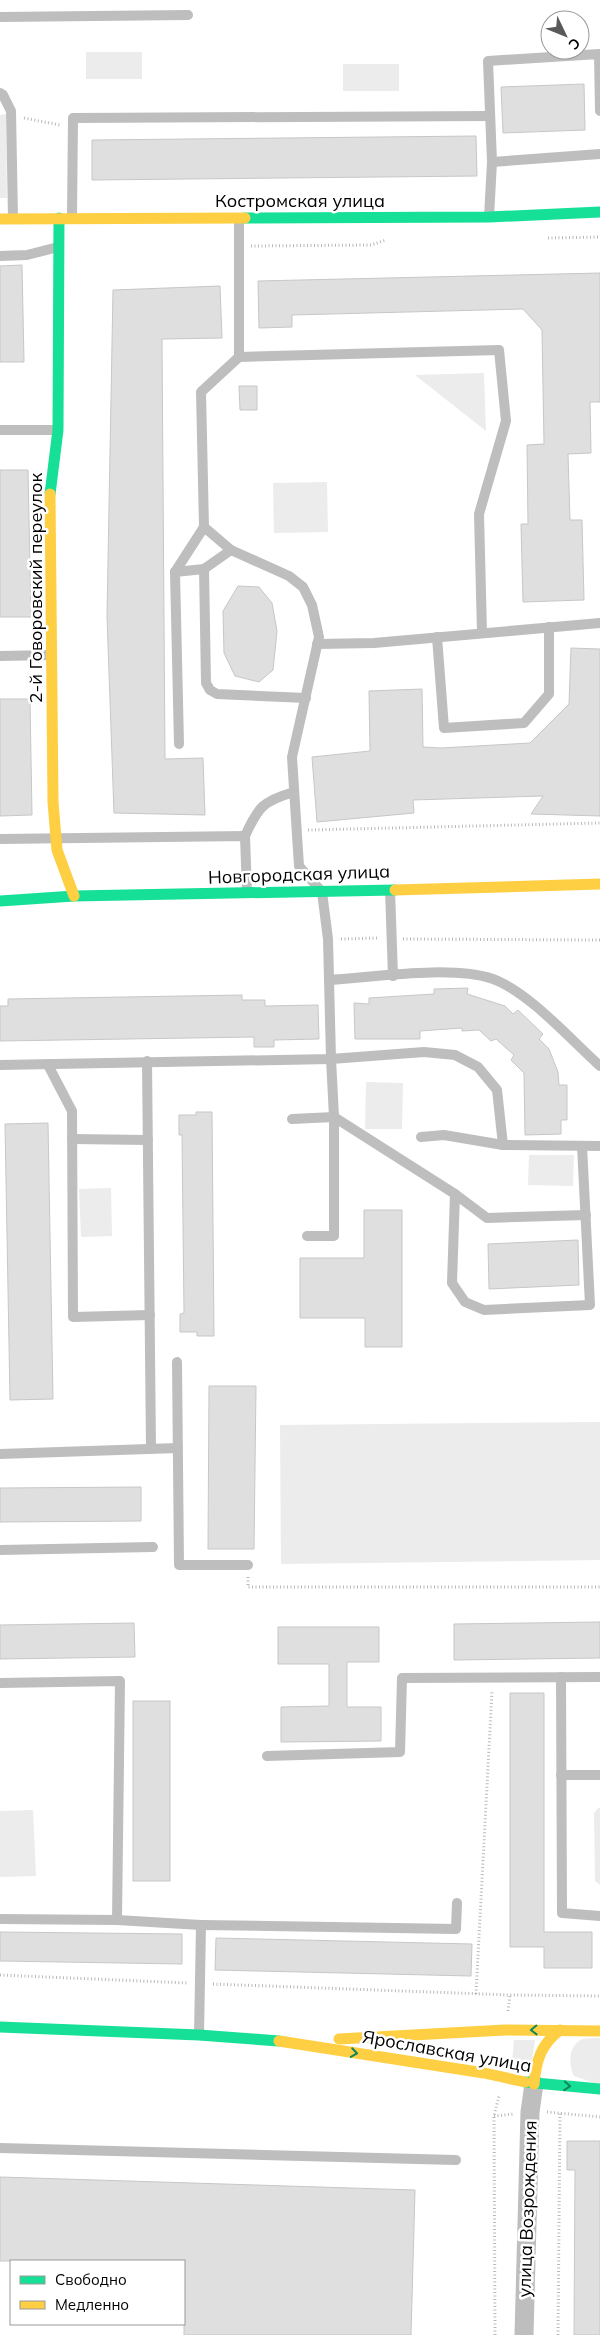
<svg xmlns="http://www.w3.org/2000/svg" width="600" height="2335" viewBox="0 0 600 2335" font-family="Mulish,sans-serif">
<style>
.green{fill:#ececec}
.building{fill:#dfdfdf;stroke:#c7c7c7}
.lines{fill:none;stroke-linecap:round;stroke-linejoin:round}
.path{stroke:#b9b9b9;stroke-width:3;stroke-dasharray:1 2.5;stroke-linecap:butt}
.lane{stroke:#bebebe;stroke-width:10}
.street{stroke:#bebebe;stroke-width:19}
.fast{stroke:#16e098;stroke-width:11}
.slow{stroke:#ffcf43;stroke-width:11}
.oneway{stroke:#0d865b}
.labels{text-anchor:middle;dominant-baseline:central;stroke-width:5;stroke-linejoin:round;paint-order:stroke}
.street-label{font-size:18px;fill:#000;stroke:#fff}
</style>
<rect width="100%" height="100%" fill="#fff"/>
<!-- green -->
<g class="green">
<rect x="86" y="52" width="56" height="27"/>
<rect x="343" y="64" width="56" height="27"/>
<path d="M6 114 7 198H0V115Z"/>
<path d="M484 373 486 431 415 375Z"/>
<path d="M327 482 328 532 274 533 273 483Z"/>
<path d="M366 1082 403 1083 402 1129H365Z"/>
<path d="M529 1155H574L573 1186 528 1185Z"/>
<path d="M111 1188 112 1236 81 1237 79 1189Z"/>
<path d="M600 1422V1560L281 1564 280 1425Z"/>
<path d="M598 1808H600V1885L595 1881 594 1813Z"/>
<path d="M33 1810 36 1876 0 1877V1811Z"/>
<path d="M600 2038V2085L574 2076C568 2064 568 2045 583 2039 588 2038 595 2038 600 2038Z"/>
<path d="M514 2040H535L531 2066 512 2062Z"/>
</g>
<!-- building -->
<g class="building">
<path d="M584 84 585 130 503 133 501 87Z"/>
<path d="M476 136 477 176 92 180V140Z"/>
<path d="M22 265 24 362H0V266Z"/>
<path d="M600 273V402H590L591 453 568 454 570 520H582L584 600 523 602 521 524H528L527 445 544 444 542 330 523 309 292 315V327L259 328 258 281Z"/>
<path d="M220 286 222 338 162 339 165 759 203 758 205 815 114 813 107 616 113 290Z"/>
<path d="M239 386H257V410H240Z"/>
<path d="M0 470H28L31 617H0Z"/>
<path d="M238 586 259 587 272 603 277 631 273 670 259 682 235 676 224 653 223 611Z"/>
<path d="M571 648 600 649V816L531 814 543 796 413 800 414 813 317 822 312 757 370 751 369 691 422 689 423 747 441 748 530 743 569 704Z"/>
<path d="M0 699H30L32 815 0 816Z"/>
<path d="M468 988 467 994 505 1006 513 1014 518 1010 543 1034 539 1039 549 1049 558 1072 559 1085H567V1120H561V1134L525 1135 524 1073 511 1060 514 1055 496 1039 491 1041 479 1030 462 1031V1028L420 1031V1039H355L354 1003 369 1004V998L434 994V989Z"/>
<path d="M242 995V1000H265V1006L318 1005 319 1039 274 1040V1047H254V1037L0 1041V1006H8V999Z"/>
<path d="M196 1112H212L214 1336H197V1332H180V1314L184 1313 182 1135H179V1115H196Z"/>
<path d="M48 1123 53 1399 10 1400 5 1124Z"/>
<path d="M364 1210H402V1347H365V1318H300V1258H364Z"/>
<path d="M578 1240 579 1285 489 1289 488 1244Z"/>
<path d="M209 1386H256L254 1549H208Z"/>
<path d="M141 1487V1521L0 1522V1488Z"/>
<path d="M600 1622V1658L454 1660V1624Z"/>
<path d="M134 1623 135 1657 0 1659V1625Z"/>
<path d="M278 1627H379V1662H347V1707H381V1741L281 1742V1707L329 1706V1664H278Z"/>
<path d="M510 1693H544V1932H592V1968H544V1947H510Z"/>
<rect x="133" y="1701" width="37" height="180"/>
<path d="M0 1932 182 1934V1964L0 1961Z"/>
<path d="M216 1938 472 1944 471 1976 215 1970Z"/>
<path d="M567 2141H600V2335H574L575 2170H567Z"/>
<path d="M0 2177 415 2190 411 2335H184V2261H0Z"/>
</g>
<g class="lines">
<!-- path -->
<g class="path">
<path d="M24 118 60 125"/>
<path d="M548 238 600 237"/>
<path d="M251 246 371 245 386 240"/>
<path d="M308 830 600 823"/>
<path d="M341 939 379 938"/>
<path d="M403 939 600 940"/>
<path d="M248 1577V1587H600"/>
<path d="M0 1975 187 1983"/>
<path d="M213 1984 510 1995 600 1996"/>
<path d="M476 1994 492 1691"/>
<path d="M508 2011 510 1995"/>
<path d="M547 2112 600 2117"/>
<path d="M494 2116 514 2114"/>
<path d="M495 2335 494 2116 499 2096"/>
<path d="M558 2335 560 2113"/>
</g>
<!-- lane -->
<g class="lane">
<path d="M0 17 188 15"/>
<path d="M0 93 3 95 11 111 13 218"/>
<path d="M492 162 600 154"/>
<path d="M72 217 73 118 490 116"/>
<path d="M489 217 492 162 488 61 599 54 600 111"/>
<path d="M239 218V357L499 350 506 421 479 514 482 633"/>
<path d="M0 256 27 255 58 247"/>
<path d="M0 430H57"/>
<path d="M231 550 204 569 206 683 210 690 217 694 306 698"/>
<path d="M175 572 204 527"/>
<path d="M437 637 444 728 524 723 549 694V627"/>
<path d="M317 644 374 643 600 623"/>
<path d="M0 656 52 655"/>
<path d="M179 744 175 572 204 569"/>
<path d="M245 836C258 807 263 801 294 792"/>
<path d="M0 839 245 836 247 893"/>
<path d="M390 890 393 976"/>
<path d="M329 980C375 977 452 965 493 979 529 992 571 1040 600 1066"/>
<path d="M147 1061 151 1449"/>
<path d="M0 1065 331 1059 328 939 322 892 299 866 292 757 319 637 312 605 303 587 289 576 231 550 204 527 201 392 239 357"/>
<path d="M48 1065 72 1111 73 1317 150 1315"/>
<path d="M334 1117 455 1194 452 1283 465 1302 484 1310 590 1305 582 1146"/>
<path d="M292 1119 334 1117 331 1059 424 1052 455 1055 478 1067 497 1090 503 1145 600 1146"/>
<path d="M421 1137 444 1135 503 1145"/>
<path d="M72 1139 148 1140"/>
<path d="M455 1194 487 1218 586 1215"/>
<path d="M307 1236H334V1117"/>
<path d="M177 1362 179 1565H248"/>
<path d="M0 1454 178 1448"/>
<path d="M0 1550 153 1547"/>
<path d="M561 1677 562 1913 600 1916"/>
<path d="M0 1683 120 1681 117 1920"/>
<path d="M267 1756 400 1752 402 1678 600 1677"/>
<path d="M561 1775H600"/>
<path d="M0 1919 117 1920 201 1925 199 2035"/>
<path d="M201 1925 456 1929 457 1903"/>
<path d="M0 2148 456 2160"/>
</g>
<!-- street -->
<path class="street" d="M524 2335 530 2112 534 2084"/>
<!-- fast -->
<g class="fast">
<path d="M245 218 489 217 600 212"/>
<path d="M50 494 58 430 59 218"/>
<path d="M0 901 74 896 395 890"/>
<path d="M0 2027 199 2035 279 2041"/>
<path d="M525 2082 600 2089"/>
</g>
<!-- slow -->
<g class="slow">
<path d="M0 219 245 218"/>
<path d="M50 494 53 802 57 850 74 896"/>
<path d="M395 890 600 884"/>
<path d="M339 2039 505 2030 600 2031"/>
<path d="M279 2041 484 2073 525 2082"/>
<path d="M534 2084C536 2061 541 2044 560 2030"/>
</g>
</g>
<!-- one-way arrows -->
<defs><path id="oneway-chevron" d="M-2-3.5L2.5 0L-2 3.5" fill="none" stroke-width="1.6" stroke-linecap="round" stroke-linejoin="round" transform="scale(1.25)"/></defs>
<g class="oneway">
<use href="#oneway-chevron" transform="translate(534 2030) rotate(179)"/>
<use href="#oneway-chevron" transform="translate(354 2053) rotate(9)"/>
<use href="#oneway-chevron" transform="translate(567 2086) rotate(4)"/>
</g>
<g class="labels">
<!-- street labels -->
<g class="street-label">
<text x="300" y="200">Костромская улица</text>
<text transform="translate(35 588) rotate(-90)">2-й Говоровский переулок</text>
<text transform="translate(299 874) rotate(-2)">Новгородская улица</text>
<text transform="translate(447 2051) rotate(10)">Ярославская улица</text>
<text transform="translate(527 2209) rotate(-88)">улица Возрождения</text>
</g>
</g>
<!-- legend -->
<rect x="10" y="2260" width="175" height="65" fill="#ffffff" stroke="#999999"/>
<rect x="20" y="2276" width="25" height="8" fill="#16e098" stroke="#999999"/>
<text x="55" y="2285" font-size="15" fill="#000000">Свободно</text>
<rect x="20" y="2301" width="25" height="8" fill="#ffcf43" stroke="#999999"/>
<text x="55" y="2310" font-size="15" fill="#000000">Медленно</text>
<!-- north arrow -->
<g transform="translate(565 35) rotate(133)"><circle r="24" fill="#ffffff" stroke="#999999"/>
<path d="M0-4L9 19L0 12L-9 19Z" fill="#595959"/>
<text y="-8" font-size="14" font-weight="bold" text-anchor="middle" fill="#000000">С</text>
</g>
</svg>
